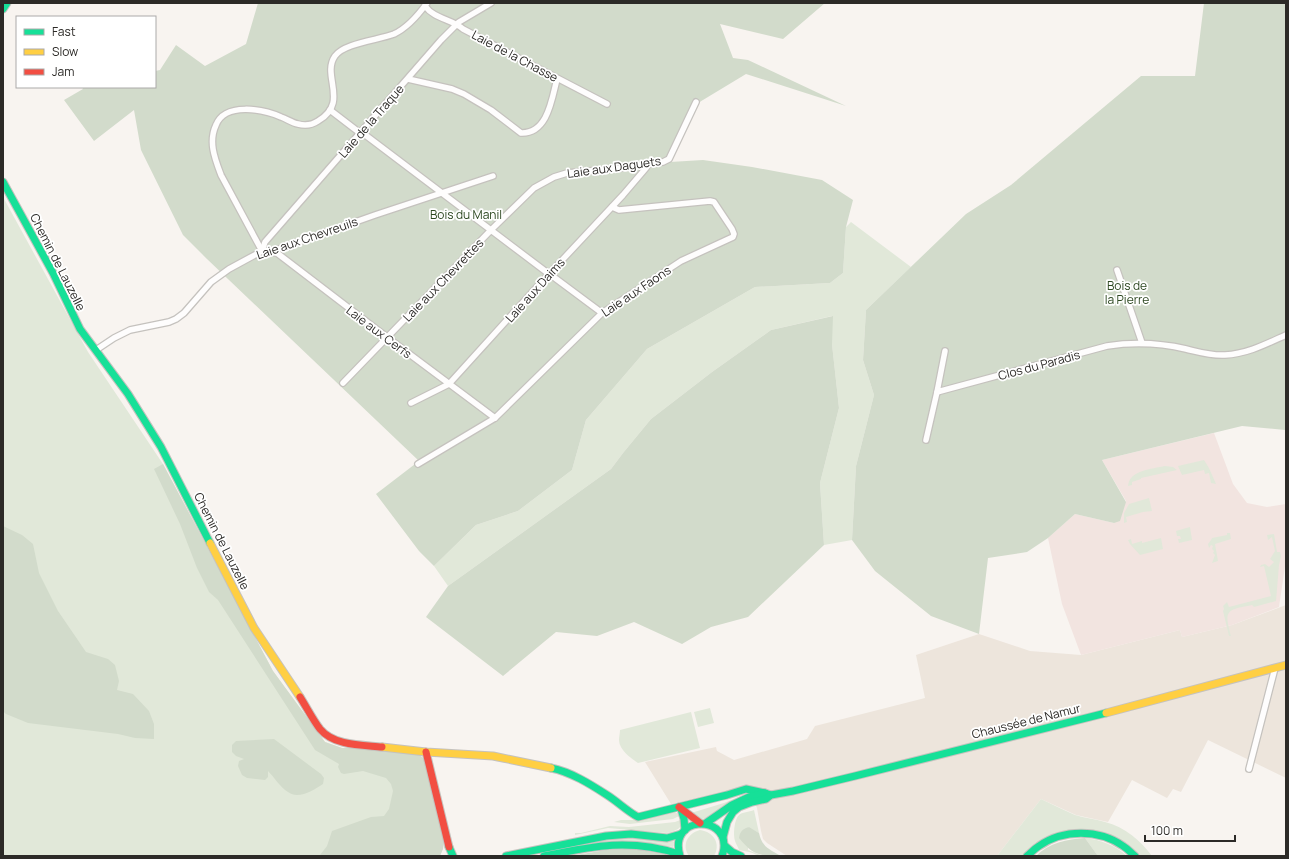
<svg xmlns="http://www.w3.org/2000/svg" width="1289" height="859" viewBox="0 0 1289 859" font-family="Manrope,sans-serif">
<style>
.built{fill:#ede5dc}
.medical{fill:#f2e4e0}
.green{fill:#e1e8d9}
.forest{fill:#d2dbcb}
.lines{fill:none;stroke-linecap:round;stroke-linejoin:round}
.street-casing{stroke:#c5c2be;stroke-width:8}
.fast-casing{stroke:#c5c2be;stroke-width:9}
.slow-casing{stroke:#c5c2be;stroke-width:9}
.jam-casing{stroke:#c5c2be;stroke-width:9}
.street{stroke:#fefdfd;stroke-width:5.5}
.fast{stroke:#16e098;stroke-width:7}
.slow{stroke:#ffcf43;stroke-width:7}
.jam{stroke:#f24e42;stroke-width:7}
.labels{text-anchor:middle;dominant-baseline:central;stroke-width:3.5;stroke-linejoin:round;paint-order:stroke}
.street-label{font-size:12px;fill:#2c2a27;stroke:#fff}
.park-label{font-size:12px;fill:#2d4821;stroke:#fff}
</style>
<rect width="100%" height="100%" fill="#f8f4f0"/>
<!-- built -->
<path class="built" d="M1286 605V778L1208 740 1181 792 1173 789 1167 798 1132 780 1108 822 1076 815 1041 799 997 856H787L767 843 763 839 761 831 757 808 749 788 671 804 645 762 716 747 717 751 734 760 807 739 815 726 925 698 916 655 979 634 1030 651 1081 655 1180 630 1182 637 1232 625Z"/>
<!-- medical -->
<path class="medical" d="M1214 433 1233 484 1247 503 1267 507 1286 504V560L1279 607 1232 625 1182 637 1180 630 1081 655 1062 604 1048 538 1075 514 1114 523 1126 501 1102 460Z"/>
<!-- green -->
<g class="green">
<path d="M3 197 88 352 163 464 273 671 325 742 342 748H365L420 755 444 845 440 856H3Z"/>
<path d="M851 222 911 267 866 310 863 360 874 395 856 466 852 540 824 545 820 483 839 408 832 344V316L771 330 712 372 651 419 623 453 611 469 448 586 434 566 476 525 518 511 572 470 586 420 647 349 755 287 830 283 843 273 846 227Z"/>
<path d="M1204 460 1209 468 1216 484 1211 483 1209 473 1205 474 1204 470 1182 475 1178 466Z"/>
<path d="M1165 466 1173 467 1177 470 1141 478V479L1132 482V485L1128 486C1129 470 1152 469 1165 466Z"/>
<path d="M1149 498 1152 511 1143 512 1126 517 1127 522 1124 523V513L1129 504Z"/>
<path d="M1190 527 1192 540 1179 543 1178 539H1181L1180 536H1177L1176 531Z"/>
<path d="M1227 533H1230L1231 539 1215 544 1218 561 1212 563 1215 555 1213 553 1214 551 1212 549 1213 546 1211 545 1209 548 1208 544 1211 540 1212 538 1227 535Z"/>
<path d="M1274 534 1277 552H1280L1281 556 1279 565 1276 601 1254 607 1252 605C1228 610 1223 609 1231 636H1229L1223 611 1224 609 1223 606 1227 602 1229 607 1271 596 1264 566 1260 567 1261 565 1265 564 1269 567 1274 562 1270 559 1275 551 1272 537 1268 540 1267 535Z"/>
<path d="M1161 538 1163 549 1140 555 1130 544 1128 540 1131 539 1132 544 1142 541V543Z"/>
<path d="M710 708 714 723 698 727 694 712Z"/>
<path d="M691 712 700 748 638 763C631 758 619 750 619 740 619 737 620 733 620 730Z"/>
<path d="M746 794 725 805 708 818 702 819 698 818 691 813 724 803Z"/>
<path d="M1041 799C1052 804 1063 810 1075 815 1085 818 1095 819 1105 822 1125 827 1141 841 1152 856H1139L1083 829 1023 856H997Z"/>
<path d="M754 810 759 833 748 827V850L763 856C757 856 754 853 749 852 746 851 742 851 739 850 738 847 736 844 735 841 733 835 734 820 739 815 742 812 749 812 754 810Z"/>
<path d="M674 812 681 815 673 819 630 824 614 822 621 820H635L636 821Z"/>
<path d="M683 819C683 828 676 831 667 833L608 828 575 835V833H581L610 826 629 827 675 822Z"/>
<path d="M700 830C714 832 721 844 714 856H689C681 845 688 833 700 830Z"/>
<path d="M625 838 673 841 674 842 673 847C646 842 620 838 592 844V842L611 839Z"/>
<path d="M1085 838C1101 840 1115 845 1127 856H1098Z"/>
</g>
<!-- forest -->
<g class="forest">
<path d="M258 3H825L783 39 720 24 733 58 748 60 846 106 746 74 698 103 670 162 703 160 752 167 822 180 853 200 846 227 843 273 830 283 755 287 647 349 586 420 572 470 518 511 476 525 434 566 419 551 376 494 419 461 207 259 183 235 141 150 134 110 94 141 64 100 83 89 82 87H155V71L160 70 176 45 205 66 246 44Z"/>
<path d="M1204 3H1286V431L1285 430 1242 426 1102 460 1126 502 1120 521 1114 523 1075 514 1048 538 1027 552 988 558 979 634 931 616 875 571 852 540 856 466 874 395 863 360 866 310 966 214 1011 185 1141 76H1195Z"/>
<path d="M833 316 832 344 839 408 820 483 824 545 748 617 711 627 682 644 634 622 597 636 556 632 503 676 426 617 448 586 611 469 623 453 651 419 712 372 771 330Z"/>
<path d="M163 464 273 671 325 742 342 748H365L420 755 424 759 444 839 443 849 440 856H318L320 855 327 846 332 831 371 817 384 816 389 809 393 791 391 784 386 778 363 771 344 774 341 773 338 767 339 764 315 750 218 600 209 592 197 568 180 524 154 469Z"/>
<path d="M3 526 22 535 33 544 39 573 58 611 86 652 108 659 115 665 119 681 117 690 133 694 149 711 154 724V739L135 738 118 734 28 723 6 714 3 711Z"/>
<path d="M274 739 321 774 324 778 323 784C314 790 298 800 288 792 280 787 274 777 268 771V777L265 780 247 778 242 775 238 766 239 761 244 759 236 756 232 752V745L236 741Z"/>
<path d="M749 827 759 833C762 847 769 849 781 856 759 856 753 855 739 838 740 832 742 829 749 827Z"/>
<path d="M1085 838 1098 856H1036C1049 843 1067 839 1085 838Z"/>
<path d="M624 849 641 850 673 856H570L606 850Z"/>
</g>
<g class="lines">
<!-- street casing -->
<g class="street-casing">
<g id="street">
<path d="M425 6C434 19 452 19 463 29L607 104"/>
<path d="M408 79 452 89 464 94 491 110 521 133C548 134 552 98 557 79"/>
<path d="M330 110 360 133 364 134 549 274 555 278 602 313"/>
<path d="M262 251 221 175C215 159 208 142 216 125 225 102 263 109 281 117 287 119 292 123 298 124 305 126 312 125 318 121 350 102 321 76 335 56 344 43 379 40 394 34 407 28 419 14 427 3"/>
<path d="M262 251 265 242 441 40 459 22 491 3"/>
<path d="M270 252 277 253 388 338 495 418"/>
<path d="M1117 270 1142 343"/>
<path d="M96 350 114 338 130 330 169 322 176 319 184 313 211 282 229 269 262 251 276 250 375 215 493 176"/>
<path d="M945 351 937 392 1107 346C1133 342 1160 343 1186 349 1199 352 1212 356 1225 355 1247 354 1266 344 1286 335"/>
<path d="M343 383 491 230 534 188 554 177 567 173 622 168 663 162 669 159 696 102"/>
<path d="M411 403 449 384 536 288 623 195 646 168 648 164"/>
<path d="M926 440 937 392"/>
<path d="M418 464 495 418 602 313 681 261 733 237 734 234 732 229 714 202 710 201 619 210 612 207"/>
<path d="M1249 769 1275 668"/>
</g>
</g>
<!-- fast casing -->
<g class="fast-casing">
<g id="fast">
<path d="M3 9 7 3"/>
<path d="M3 182 53 273 80 329 128 394 161 447 210 543"/>
<path d="M551 768C571 772 590 784 607 795 618 802 627 811 638 817L727 795 746 789 765 793"/>
<path d="M681 809 684 819 685 830"/>
<path d="M706 823 732 805 749 797 765 793 771 795"/>
<path d="M723 837 727 822 733 812 739 807 752 802 766 799 771 795 793 791 855 776 1106 713"/>
<path d="M725 846 732 852 741 856"/>
<path d="M449 847 453 856"/>
<path d="M506 856 606 836 631 834 667 838 681 834"/>
<path d="M544 856C593 846 630 838 679 854"/>
<path d="M680 856C668 816 726 814 724 847 724 850 723 853 722 856"/>
<path d="M1027 856C1031 853 1034 849 1039 846 1063 829 1099 829 1123 846 1128 849 1131 853 1135 856"/>
</g>
</g>
<!-- slow casing -->
<g class="slow-casing">
<g id="slow">
<path d="M210 543 254 628 300 697"/>
<path d="M1106 713 1286 665"/>
<path d="M382 747 426 752 493 756 551 768"/>
</g>
</g>
<!-- jam casing -->
<g class="jam-casing">
<g id="jam">
<path d="M300 697C307 708 313 720 320 729 334 746 362 745 382 747"/>
<path d="M426 752 449 847"/>
<path d="M679 807 700 823"/>
</g>
</g>
<!-- street -->
<use href="#street" class="street"/>
<!-- fast -->
<use href="#fast" class="fast"/>
<!-- slow -->
<use href="#slow" class="slow"/>
<!-- jam -->
<use href="#jam" class="jam"/>
</g>
<g class="labels">
<!-- street labels -->
<g class="street-label">
<text transform="translate(515 56) rotate(28)">Laie de la Chasse</text>
<text transform="translate(371 121) rotate(-49)">Laie de la Traque</text>
<text transform="translate(614 167) rotate(-8)">Laie aux Daguets</text>
<text transform="translate(307 238) rotate(-19)">Laie aux Chevreuils</text>
<text transform="translate(58 262) rotate(63)">Chemin de Lauzelle</text>
<text transform="translate(443 280) rotate(-46)">Laie aux Chevrettes</text>
<text transform="translate(535 290) rotate(-48)">Laie aux Daims</text>
<text transform="translate(636 291) rotate(-34)">Laie aux Faons</text>
<text transform="translate(379 332) rotate(37)">Laie aux Cerfs</text>
<text transform="translate(1039 365) rotate(-15)">Clos du Paradis</text>
<text transform="translate(222 541) rotate(63)">Chemin de Lauzelle</text>
<text transform="translate(1026 721) rotate(-14)">Chaussée de Namur</text>
</g>
<!-- park labels -->
<g class="park-label">
<text x="466" y="214">Bois du Manil</text>
<text x="1127" y="285">Bois de<tspan x="1127" dy="14">la Pierre</tspan></text>
</g>
</g>
<!-- border -->
<rect width="1289" height="859" fill="none" stroke="#2c2a27" stroke-width="8"/>
<!-- legend -->
<rect x="16" y="16" width="140" height="72" fill="#ffffff" stroke="#abaaa9"/>
<rect x="24" y="29" width="20" height="6" fill="#16e098" stroke="#abaaa9"/>
<text x="52" y="36" font-size="12" fill="#2c2a27">Fast</text>
<rect x="24" y="49" width="20" height="6" fill="#ffcf43" stroke="#abaaa9"/>
<text x="52" y="56" font-size="12" fill="#2c2a27">Slow</text>
<rect x="24" y="69" width="20" height="6" fill="#f24e42" stroke="#abaaa9"/>
<text x="52" y="76" font-size="12" fill="#2c2a27">Jam</text>
<!-- scale -->
<path d="M1145 835v6h90v-6" fill="none" stroke="#2c2a27" stroke-width="2"/>
<text x="1151" y="835" font-size="12" fill="#2c2a27" stroke="#ffffff" stroke-width="3" paint-order="stroke">100 m</text>
</svg>
